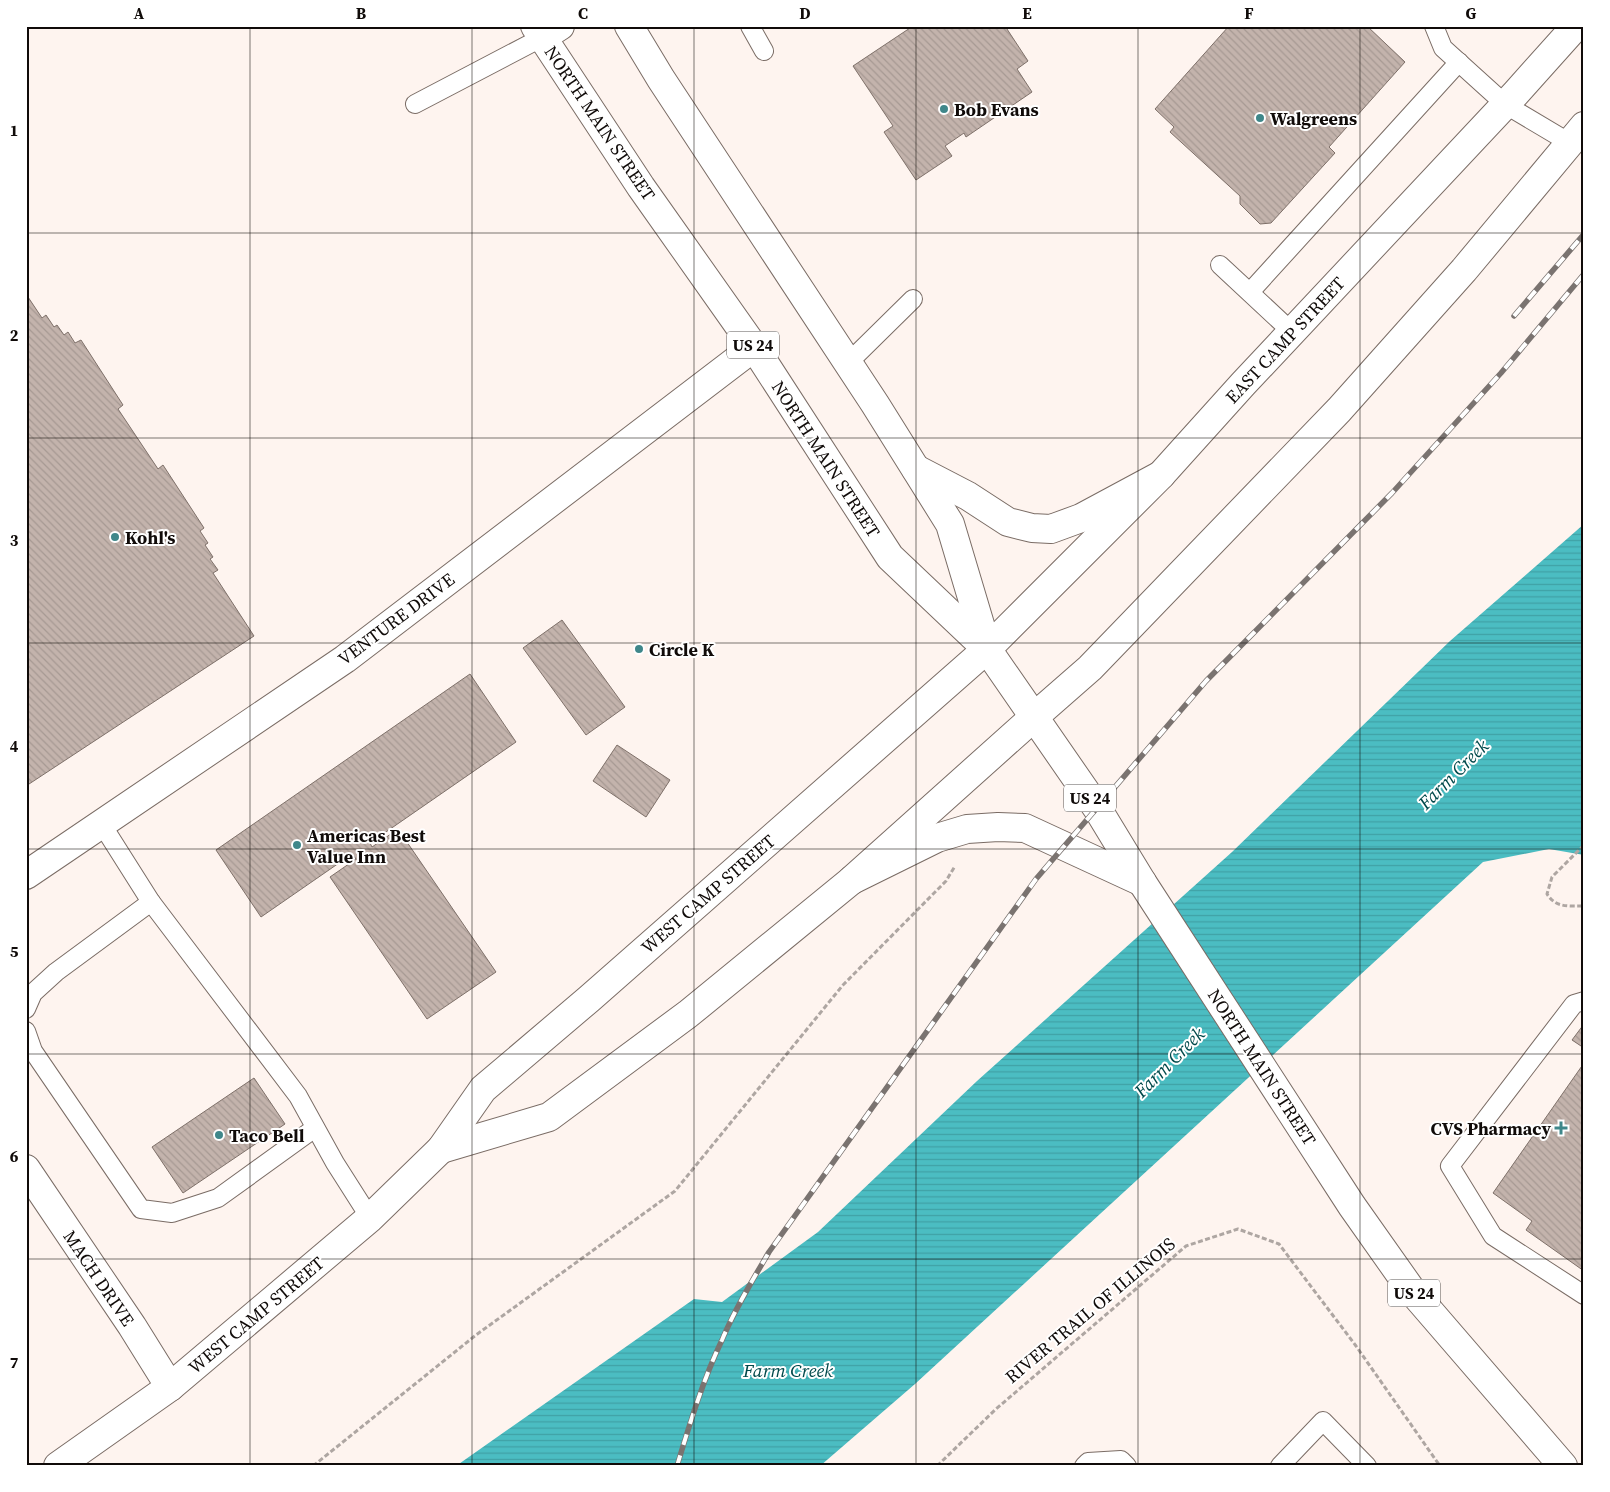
<svg xmlns="http://www.w3.org/2000/svg" width="1610" height="1492" viewBox="0 0 1610 1492" font-family="'Source Serif 4',serif">
<style>
.water{fill:url(#water-rules)}
.building{fill:url(#building-back-hatch);stroke:#7e7069}
.lines{fill:none;stroke-linecap:round;stroke-linejoin:round}
.lane-casing{stroke:#7a6c65;stroke-width:20}
.street-casing{stroke:#7a6c65;stroke-width:30}
.secondary-casing{stroke:#7a6c65;stroke-width:30}
.primary-casing{stroke:#7a6c65;stroke-width:30}
.path{stroke:#aea6a2;stroke-width:3;stroke-dasharray:5 2.5;stroke-linecap:butt}
.lane{stroke:#fff;stroke-width:18}
.street{stroke:#fff;stroke-width:28}
.secondary{stroke:#fff;stroke-width:28}
.primary{stroke:#fff;stroke-width:28}
.rail-casing{stroke:#7a7370;stroke-width:5.5}
.rail{stroke:#fff;stroke-width:4;stroke-dasharray:11;stroke-linecap:butt}
.grid{fill:none;stroke:#100b09;stroke-width:1;stroke-opacity:0.55}
.poi-dot{fill:#3f878a;stroke:#fff;stroke-width:2}
.labels{text-anchor:middle;dominant-baseline:central;stroke-width:4;stroke-linejoin:round;paint-order:stroke}
.shield{fill:#fff;stroke:#585453;stroke-width:1}
.shield-label{font-size:16px;font-weight:bold;fill:#100b09}
.poi-label{font-size:18px;font-weight:bold;fill:#100b09;stroke:#fff;text-anchor:start}
.street-label{font-size:18px;fill:#100b09;stroke:#fff}
.water-label{font-size:19px;font-style:italic;fill:#00494b;stroke:#fff}
.neatline{fill:none;stroke:#100b09;stroke-width:2}
.grid-label{font-size:16px;text-anchor:middle;font-weight:bold;fill:#100b09}
</style>
<defs>
<pattern id="water-rules" width="6" height="5" patternUnits="userSpaceOnUse" patternTransform="scale(1.25)"><rect width="6" height="5" fill="#4bbdc2"/><path d="M0 2.5h6" fill="none" stroke="#40a1a5"/></pattern>
<pattern id="building-back-hatch" width="6" height="6" patternUnits="userSpaceOnUse" patternTransform="scale(1.25)"><rect width="6" height="6" fill="#c3b3ac"/><path d="M-1 5l2 2M0 0l6 6M5-1l2 2" fill="none" stroke="#a69993"/></pattern>
</defs>
<rect width="100%" height="100%" fill="#fef4ef"/>
<!-- water -->
<path class="water" d="M1584 524V766L1581 769 1584 772V855L1549 849 1483 862 915 1384 820 1466H456L694 1299 722 1302 818 1232 977 1081 1232 852 1450 641Z"/>
<!-- building -->
<g class="building">
<path d="M913 26H1005L1028 61 1017 69 1032 92 966 137 964 133 945 146 952 156 916 180 884 132 893 126 853 66Z"/>
<path d="M1229 26H1367L1405 62 1329 147 1335 153 1271 223 1260 224 1240 204V196L1170 132 1174 127 1155 109Z"/>
<path d="M26 294 42 318 46 315 54 327 57 325 64 335 68 332 75 343 81 340 123 405 118 409 158 469 163 465 204 528 200 531 208 543 205 545 213 557 210 559 218 570 213 573 254 636 26 786Z"/>
<path d="M562 620 625 707 586 735 523 648Z"/>
<path d="M470 674 516 742 370 843 372 847 398 829 496 972 427 1019 330 877 356 859 352 854 261 917 216 850Z"/>
<path d="M617 745 670 780 646 817 593 781Z"/>
<path d="M1584 1024V1048L1572 1040Z"/>
<path d="M1584 1063V1271L1526 1230 1532 1221 1493 1193Z"/>
<path d="M254 1078 285 1124 183 1193 152 1147Z"/>
</g>
<g class="lines">
<!-- lane casing -->
<g class="lane-casing">
<g id="lane">
<path d="M750 26 764 51"/>
<path d="M1434 26 1443 48 1506 105 1570 143"/>
<path d="M415 104 543 37"/>
<path d="M1220 265 1292 332"/>
<path d="M1250 292 1459 62"/>
<path d="M848 363 913 299"/>
<path d="M101 823 151 902 298 1096 335 1163 370 1218"/>
<path d="M1584 1001 1574 1004 1450 1166 1493 1236 1584 1295"/>
<path d="M26 1009 33 993 56 972 151 902"/>
<path d="M26 1031 33 1051 141 1209 172 1213 218 1198 315 1128"/>
<path d="M1084 1466 1088 1462 1121 1460 1127 1466"/>
<path d="M1280 1466 1323 1421 1367 1466"/>
</g>
</g>
<!-- street casing -->
<g class="street-casing">
<g id="street">
<path d="M26 875 345 659 754 347"/>
<path d="M26 1169 132 1326 170 1387"/>
</g>
</g>
<!-- secondary casing -->
<g class="secondary-casing">
<g id="secondary">
<path d="M543 37 560 26"/>
<path d="M441 1149 549 1117 688 1014 852 880 1034 717 1090 668 1339 410 1464 270 1584 126"/>
<path d="M58 1466 170 1387 370 1218 441 1149 483 1089 589 999 987 649 1161 475 1243 384 1516 93 1576 26"/>
</g>
</g>
<!-- primary casing -->
<g class="primary-casing">
<g id="primary">
<path d="M535 26 641 187 754 347 890 557 987 649 1097 808 1142 882 1352 1206 1412 1291 1563 1466"/>
<path d="M629 26 661 79 875 404 950 524 987 648"/>
<path d="M916 469 968 496 1008 522 1032 528 1051 529 1081 518 1161 475"/>
<path d="M852 880 937 838 967 829 998 827 1025 828 1142 882"/>
</g>
</g>
<!-- path -->
<g class="path">
<path d="M1584 845 1552 877 1547 894C1556 908 1568 906 1584 906"/>
<path d="M313 1466 476 1335 675 1191 843 985 946 881 955 866"/>
<path d="M937 1466 996 1409 1186 1246 1238 1229 1279 1244 1356 1346 1440 1466"/>
</g>
<!-- lane -->
<use href="#lane" class="lane"/>
<!-- street -->
<use href="#street" class="street"/>
<!-- secondary -->
<use href="#secondary" class="secondary"/>
<!-- primary -->
<use href="#primary" class="primary"/>
<!-- rail casing -->
<g class="rail-casing">
<g id="rail">
<path d="M1514 316 1584 234"/>
<path d="M677 1466C690 1423 703 1380 722 1340 735 1309 752 1281 769 1252L1036 879 1206 681 1392 493 1501 373 1584 274"/>
</g>
</g>
<!-- rail -->
<use href="#rail" class="rail"/>
</g>
<!-- grid -->
<path class="grid" d="M250 26V1466M472 26V1466M694 26V1466M916 26V1466M1138 26V1466M1360 26V1466M26 233H1584M26 438H1584M26 643H1584M26 849H1584M26 1054H1584M26 1259H1584"/>
<!-- markers -->
<g class="poi-dot">
<circle cx="944" cy="109" r="5"/>
<circle cx="1260" cy="118" r="5"/>
<circle cx="115" cy="537" r="5"/>
<circle cx="639" cy="649" r="5"/>
<circle cx="297" cy="845" r="5"/>
<path d="M1558.5 1120.5h5v5h5v5h-5v5h-5v-5h-5v-5h5z"/>
<circle cx="219" cy="1135" r="5"/>
</g>
<g class="labels">
<!-- shield labels -->
<g class="shield">
<rect x="727" y="331.5" width="52" height="27" rx="4"/>
<rect x="1064" y="784.5" width="52" height="27" rx="4"/>
<rect x="1388" y="1279.5" width="52" height="27" rx="4"/>
</g>
<g class="shield-label">
<text x="753" y="345">US 24</text>
<text x="1090" y="798">US 24</text>
<text x="1414" y="1293">US 24</text>
</g>
<!-- poi labels -->
<g class="poi-label">
<text x="954" y="109">Bob Evans</text>
<text x="1270" y="118">Walgreens</text>
<text x="125" y="537">Kohl's</text>
<text x="649" y="649">Circle K</text>
<text x="307" y="835">Americas Best<tspan x="307" dy="21">Value Inn</tspan></text>
<text x="1551" y="1128" text-anchor="end">CVS Pharmacy</text>
<text x="229" y="1135">Taco Bell</text>
</g>
<!-- street labels -->
<g class="street-label">
<text transform="translate(600 123) rotate(56)">NORTH MAIN STREET</text>
<text transform="translate(1285 340) rotate(-47)">EAST CAMP STREET</text>
<text transform="translate(826 459) rotate(57)">NORTH MAIN STREET</text>
<text transform="translate(396 619) rotate(-37)">VENTURE DRIVE</text>
<text transform="translate(708 894) rotate(-41)">WEST CAMP STREET</text>
<text transform="translate(1262 1067) rotate(57)">NORTH MAIN STREET</text>
<text transform="translate(99 1278) rotate(56)">MACH DRIVE</text>
<text transform="translate(1090 1310) rotate(-40)">RIVER TRAIL OF ILLINOIS</text>
<text transform="translate(256 1315) rotate(-40)">WEST CAMP STREET</text>
</g>
<!-- water labels -->
<g class="water-label">
<text transform="translate(1453 774) rotate(-45)">Farm Creek</text>
<text transform="translate(1169 1062) rotate(-45)">Farm Creek</text>
<text x="788" y="1370">Farm Creek</text>
</g>
</g>
<!-- border -->
<rect width="1610" height="1492" fill="none" stroke="#ffffff" stroke-width="55"/>
<rect x="28" y="28" width="1554" height="1436" class="neatline"/>
<g class="grid-label">
<text x="139" y="19">A</text>
<text x="361" y="19">B</text>
<text x="583" y="19">C</text>
<text x="805" y="19">D</text>
<text x="1027" y="19">E</text>
<text x="1249" y="19">F</text>
<text x="1471" y="19">G</text>
<text x="14" y="136">1</text>
<text x="14" y="341">2</text>
<text x="14" y="546">3</text>
<text x="14" y="752">4</text>
<text x="14" y="957">5</text>
<text x="14" y="1162">6</text>
<text x="14" y="1368">7</text>
</g>
</svg>
